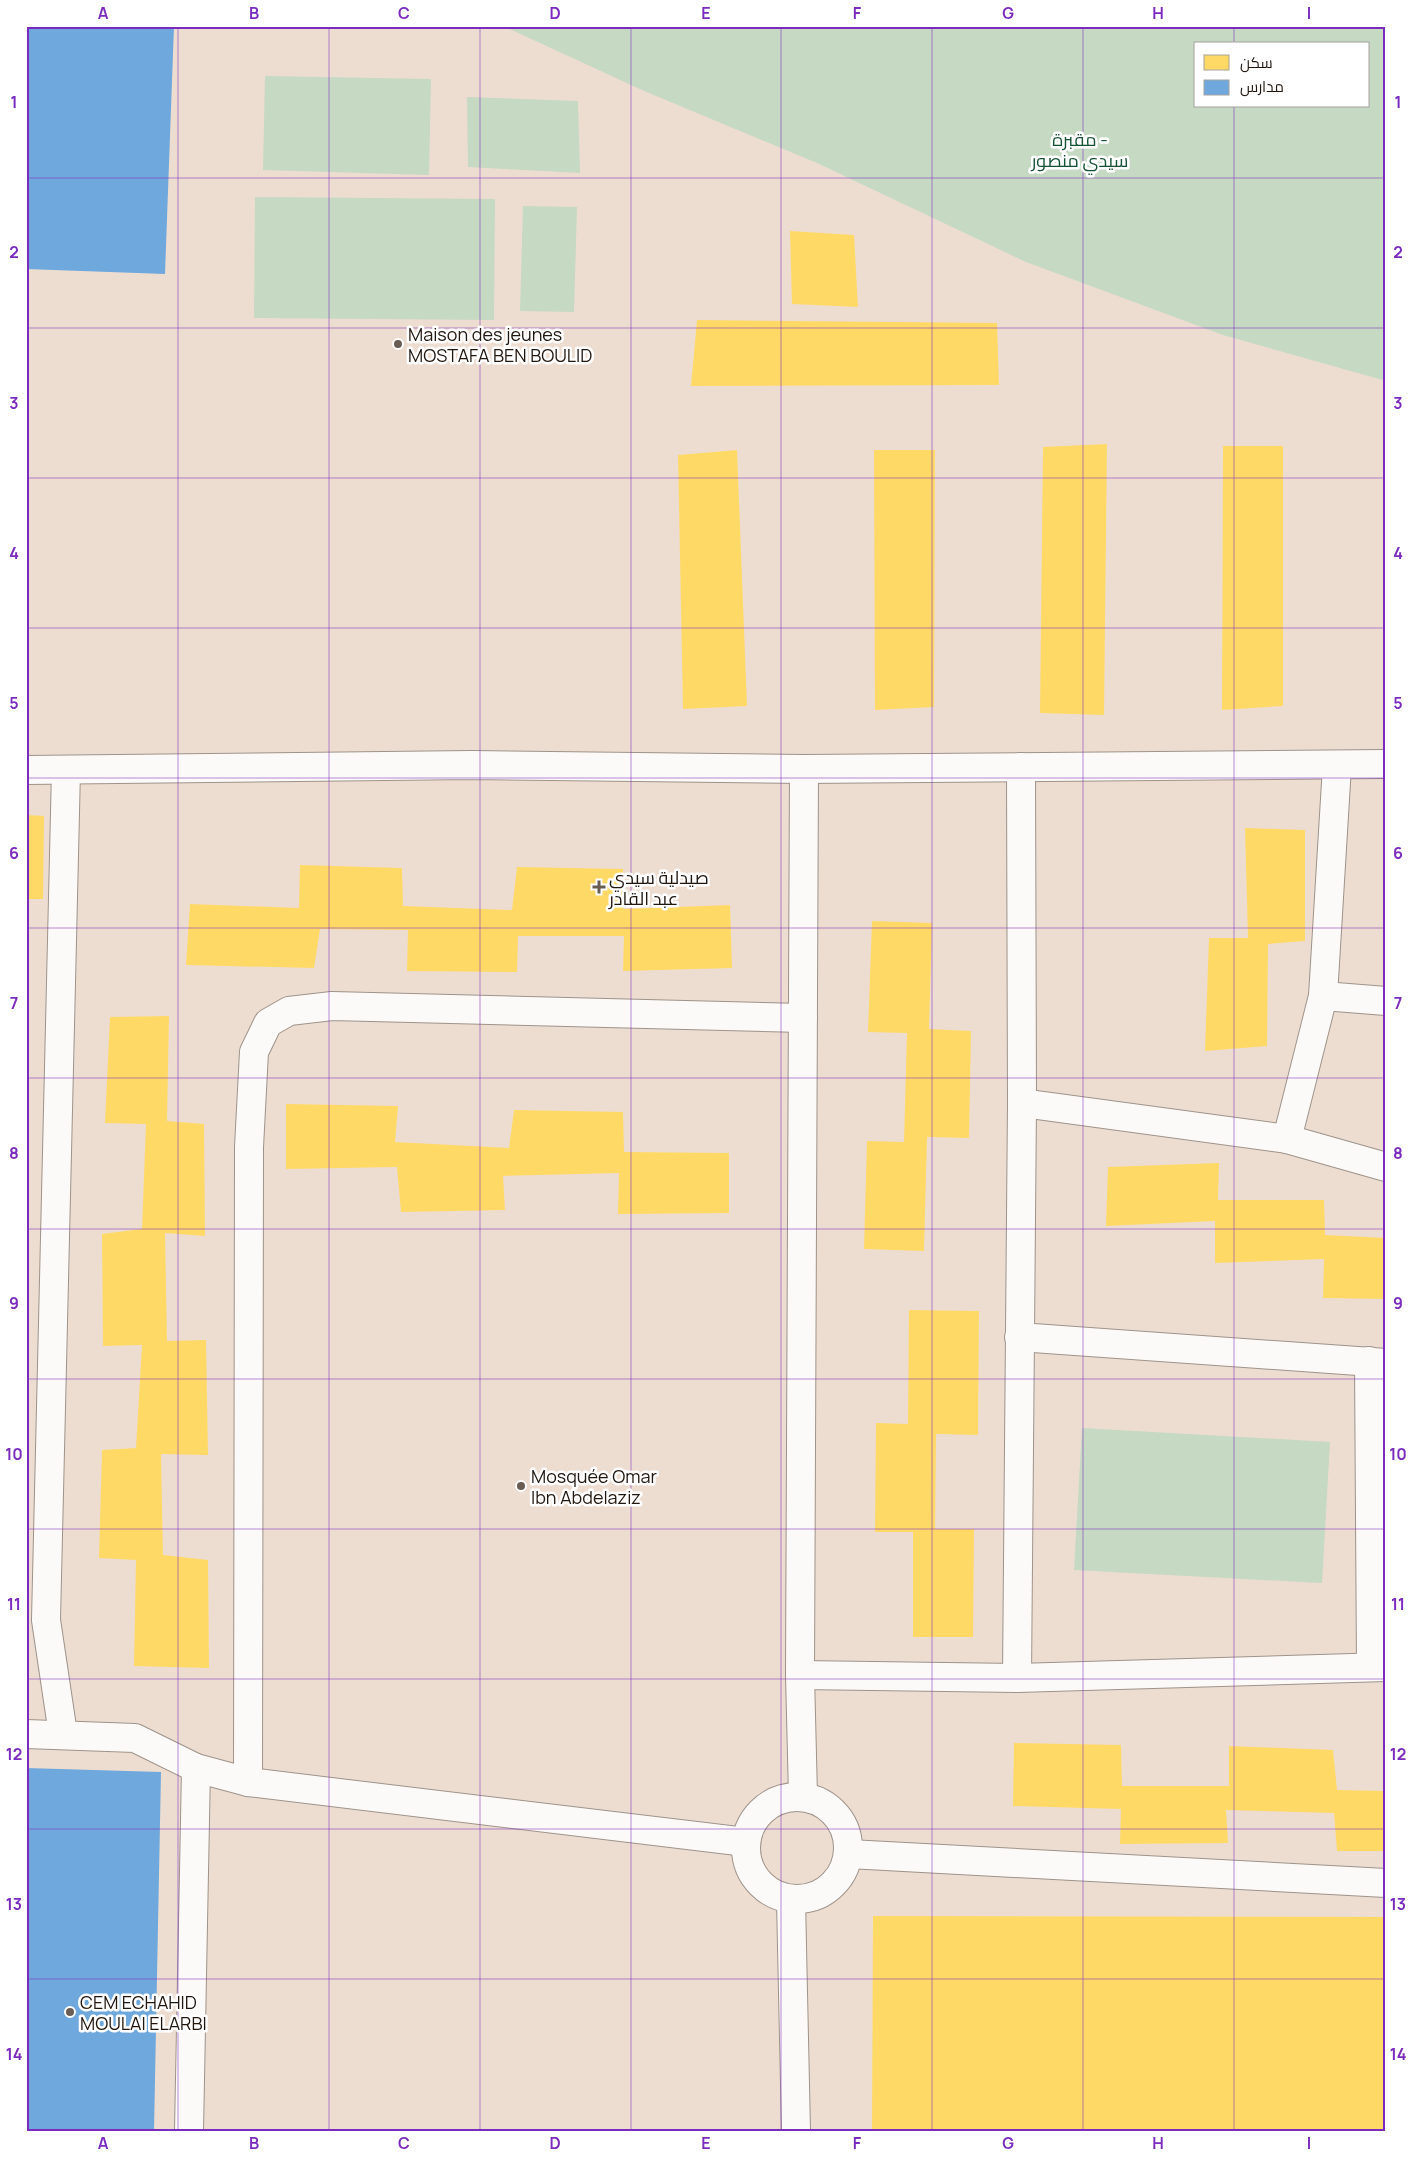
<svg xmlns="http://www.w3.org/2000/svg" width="1412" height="2157" viewBox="0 0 1412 2157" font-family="Manrope,Cairo,sans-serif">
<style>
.green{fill:#c5d9c3;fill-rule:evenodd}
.homes{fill:#ffd966}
.schools{fill:#6fa8dc}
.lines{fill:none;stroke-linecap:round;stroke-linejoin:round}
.minor-casing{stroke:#9e938a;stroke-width:30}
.minor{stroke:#fcfaf8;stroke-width:28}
.grid{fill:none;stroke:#7b2cbf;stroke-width:1;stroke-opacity:0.55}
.poi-dot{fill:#685c53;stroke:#fff;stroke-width:2}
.labels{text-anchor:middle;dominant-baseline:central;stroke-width:5;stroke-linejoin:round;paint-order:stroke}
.park-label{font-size:18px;fill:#145234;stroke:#fff}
.poi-label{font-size:18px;fill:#21170f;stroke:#fff;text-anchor:start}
.neatline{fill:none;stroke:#7b2cbf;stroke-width:2}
.grid-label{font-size:16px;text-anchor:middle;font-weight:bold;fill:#7b2cbf}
</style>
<rect width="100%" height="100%" fill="#edddd1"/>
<!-- green -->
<g class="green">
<path d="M503 26H1386V381L1223 335 1026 262 817 163 642 90ZM1196 44H1368V106H1196Z"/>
<path d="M265 76 431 79 429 175 263 170Z"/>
<path d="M467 97 578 101 580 173 468 167Z"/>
<path d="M255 197 495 199 494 320 254 318Z"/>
<path d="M523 206 577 207 574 312 520 311Z"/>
<path d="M1082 1428 1330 1442 1322 1583 1074 1570Z"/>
</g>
<!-- homes -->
<g class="homes">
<path d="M790 231 854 235 858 307 792 304Z"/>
<path d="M697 320 997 323 999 385 691 386Z"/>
<path d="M1107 444 1104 715 1040 713 1043 447Z"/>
<path d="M1223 446H1283V706L1222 710Z"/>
<path d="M737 450 747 706 683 709 678 455Z"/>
<path d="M874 450H935L934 707 875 710Z"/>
<path d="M26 815 44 816 43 899H26Z"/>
<rect x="1383" y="816" width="3" height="67"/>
<path d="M1245 828 1305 830V941L1268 944 1267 1046 1205 1051 1209 938H1248Z"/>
<path d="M300 865 402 868 403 906 512 910 517 867 623 869V909L730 905 732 968 623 971 624 936H518L517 972 407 971 408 930 320 929 314 968 186 965 190 904 299 908Z"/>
<path d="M872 921 932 923 929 1029 971 1031 969 1138 927 1137 924 1251 864 1249 867 1141 904 1142 907 1033 868 1032Z"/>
<path d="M169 1016 167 1121 204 1124 205 1236 165 1233 167 1341 206 1340 208 1455 161 1454 163 1555 208 1560 209 1668 134 1666 136 1560 99 1558 102 1450 136 1448 142 1345 103 1346 102 1234 142 1229 146 1124 105 1123 110 1017Z"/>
<path d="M286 1104 398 1106 395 1142 509 1148 514 1110 623 1112 624 1152 729 1153V1213L618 1214 619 1173 503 1176 505 1210 401 1212 397 1167 286 1169Z"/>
<path d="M1219 1163 1218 1200H1324L1325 1235 1386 1238V1299L1323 1298 1324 1259 1215 1263V1221L1106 1226 1108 1167Z"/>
<path d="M909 1310 979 1311 978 1435 936 1434 935 1529H974L973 1637H913V1532H875L876 1423 908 1424Z"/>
<path d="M1014 1743 1121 1745 1122 1786H1229V1746L1333 1750 1337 1790 1386 1791V1851H1337L1334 1813 1226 1810 1228 1843 1120 1844 1121 1809 1013 1806Z"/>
<path d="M873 1916 1384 1917 1386 2131H872Z"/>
</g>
<!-- schools -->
<g class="schools">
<path d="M26 26H174L165 274 26 269Z"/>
<path d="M26 1768 161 1772 154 2131H26Z"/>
</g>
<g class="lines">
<!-- minor casing -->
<g class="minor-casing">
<g id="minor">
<path d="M1337 766 1323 996 1287 1139 1386 1167"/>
<path d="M26 770 472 765 804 769 1386 764"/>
<path d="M1323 996 1386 1001"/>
<path d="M1022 1103 1287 1139"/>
<path d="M1019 1337 1386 1363"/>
<path d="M1369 1361 1371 1667"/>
<path d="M800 1675 1017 1678 1386 1667"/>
<path d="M1017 1678 1022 1103 1021 767"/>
<path d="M26 1734 135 1738 196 1768 248 1782 746 1842"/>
<path d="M63 1734 46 1620 66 770"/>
<path d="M248 1782 249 1147 254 1052 268 1023 289 1011 332 1006 803 1018"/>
<path d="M803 1796 800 1675 804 769"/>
<circle cx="797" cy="1848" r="51"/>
<path d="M849 1854 1386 1883"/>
<path d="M791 1900 796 2131"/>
<path d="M189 2131 196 1768"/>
</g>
</g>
<!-- minor -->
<use href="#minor" class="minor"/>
</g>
<!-- grid -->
<path class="grid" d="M178 26V2131M329 26V2131M480 26V2131M631 26V2131M781 26V2131M932 26V2131M1083 26V2131M1234 26V44M1234 106V2131M26 178H1386M26 328H1386M26 478H1386M26 628H1386M26 778H1386M26 928H1386M26 1078H1386M26 1229H1386M26 1379H1386M26 1529H1386M26 1679H1386M26 1829H1386M26 1979H1386"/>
<!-- markers -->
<g class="poi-dot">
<circle cx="398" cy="344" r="5"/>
<path d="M596.5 879.5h5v5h5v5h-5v5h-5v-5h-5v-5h5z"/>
<circle cx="521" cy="1486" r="5"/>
<circle cx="70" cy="2012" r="5"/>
</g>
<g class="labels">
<!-- park labels -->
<g class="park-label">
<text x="1080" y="139">مقبرة -<tspan x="1080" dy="21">سيدي منصور</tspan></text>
</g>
<!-- poi labels -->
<g class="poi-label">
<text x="408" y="334">Maison des jeunes<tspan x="408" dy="21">MOSTAFA BEN BOULID</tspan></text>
<text x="609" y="877">صيدلية سيدي<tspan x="609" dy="21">عبد القادر</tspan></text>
<text x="531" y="1476">Mosquée Omar<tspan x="531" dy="21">Ibn Abdelaziz</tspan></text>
<text x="80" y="2002">CEM ECHAHID<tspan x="80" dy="21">MOULAI ELARBI</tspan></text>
</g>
</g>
<!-- border -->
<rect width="1412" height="2157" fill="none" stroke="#ffffff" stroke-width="55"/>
<!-- legend -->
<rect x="1194" y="42" width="175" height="65" fill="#ffffff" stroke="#a6a29f"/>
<rect x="1204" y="55" width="25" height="15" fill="#ffd966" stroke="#a6a29f"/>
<text x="1240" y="68" font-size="15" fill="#21170f">سكن</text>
<rect x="1204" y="80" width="25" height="15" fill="#6fa8dc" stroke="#a6a29f"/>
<text x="1240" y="92" font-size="15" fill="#21170f">مدارس</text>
<rect x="28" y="28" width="1356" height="2102" class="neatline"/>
<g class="grid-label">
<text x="103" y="19">A</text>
<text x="254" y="19">B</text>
<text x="404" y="19">C</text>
<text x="555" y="19">D</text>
<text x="706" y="19">E</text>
<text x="857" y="19">F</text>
<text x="1008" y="19">G</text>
<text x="1158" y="19">H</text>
<text x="1309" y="19">I</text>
<text x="14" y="108">1</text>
<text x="1398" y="108">1</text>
<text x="14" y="258">2</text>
<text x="1398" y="258">2</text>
<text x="14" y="409">3</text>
<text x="1398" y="409">3</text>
<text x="14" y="559">4</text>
<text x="1398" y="559">4</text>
<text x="14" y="709">5</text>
<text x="1398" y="709">5</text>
<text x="14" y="859">6</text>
<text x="1398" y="859">6</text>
<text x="14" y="1009">7</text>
<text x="1398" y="1009">7</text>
<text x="14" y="1159">8</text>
<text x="1398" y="1159">8</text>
<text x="14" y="1309">9</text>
<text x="1398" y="1309">9</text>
<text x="14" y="1460">10</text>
<text x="1398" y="1460">10</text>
<text x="14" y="1610">11</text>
<text x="1398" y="1610">11</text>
<text x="14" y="1760">12</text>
<text x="1398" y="1760">12</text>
<text x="14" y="1910">13</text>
<text x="1398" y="1910">13</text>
<text x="14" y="2060">14</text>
<text x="1398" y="2060">14</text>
<text x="103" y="2149">A</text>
<text x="254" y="2149">B</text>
<text x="404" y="2149">C</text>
<text x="555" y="2149">D</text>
<text x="706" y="2149">E</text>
<text x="857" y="2149">F</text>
<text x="1008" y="2149">G</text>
<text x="1158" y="2149">H</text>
<text x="1309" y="2149">I</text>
</g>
</svg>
